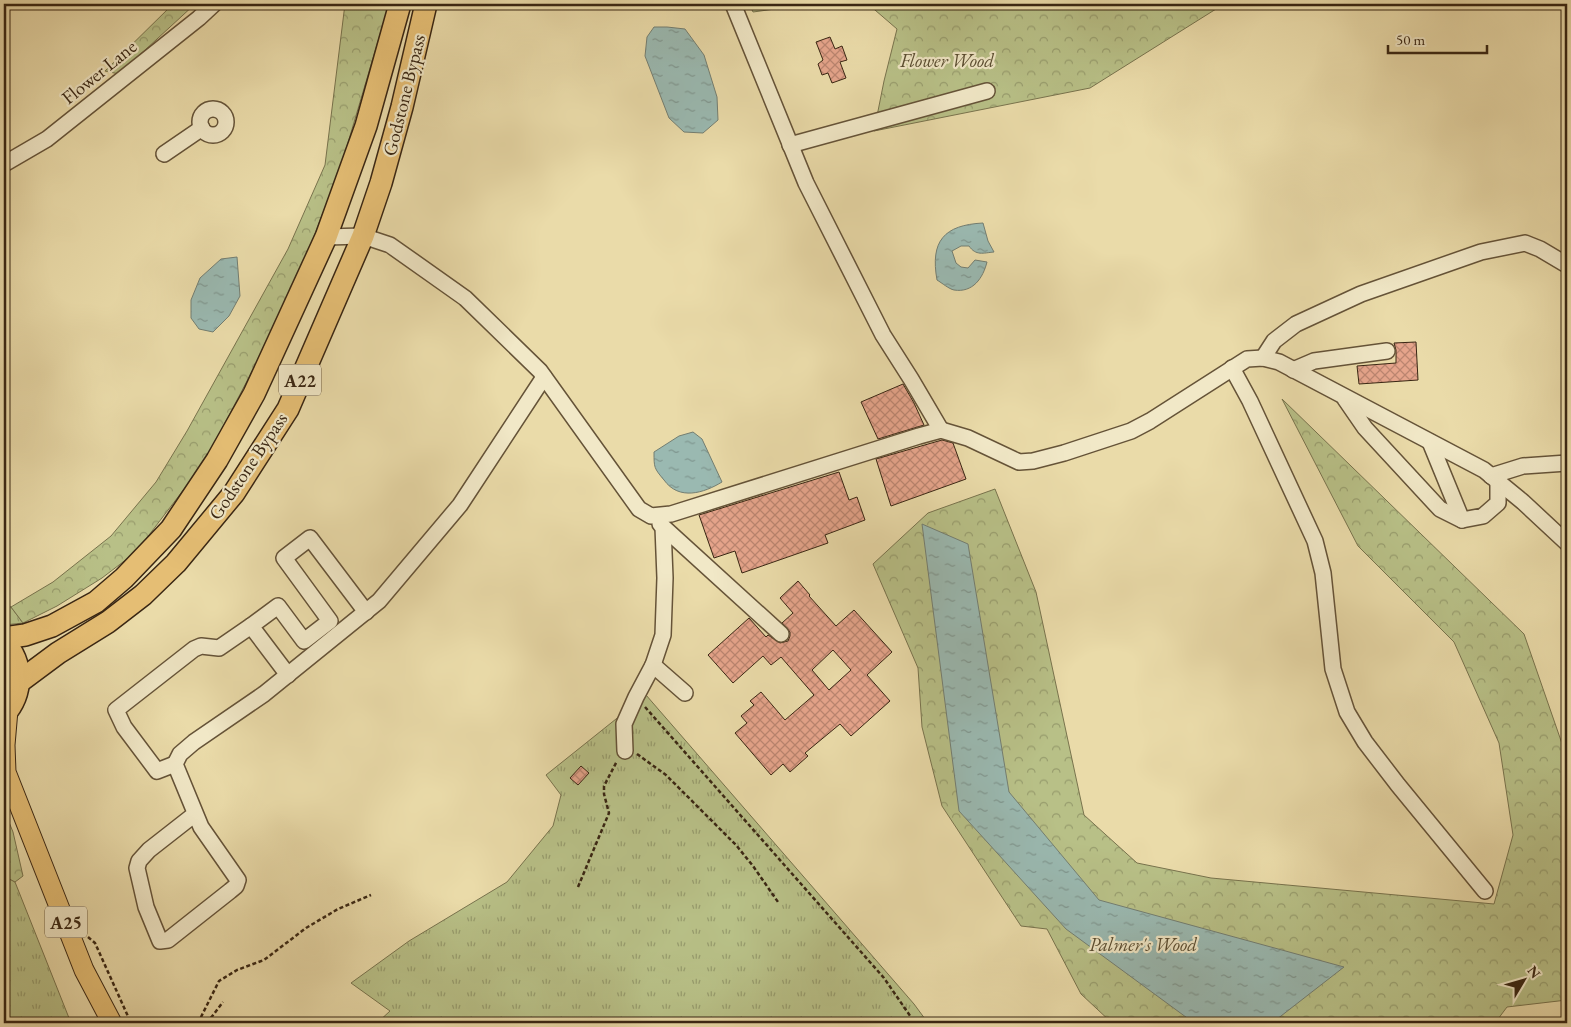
<svg xmlns="http://www.w3.org/2000/svg" width="1571" height="1027" viewBox="0 0 1571 1027" font-family="'EB Garamond',serif">
<style>
.grass{fill:url(#grass-tufts);stroke:#78734d}
.forest{fill:url(#forest-crowns);stroke:#78734d}
.water{fill:url(#water-ripples);stroke:#737e72}
.building{fill:url(#building-cross-hatch);stroke:#392613;fill-rule:evenodd}
.lines{fill:none;stroke-linecap:round;stroke-linejoin:round}
.minor-casing{stroke:#655338;stroke-width:18}
.major-casing{stroke:#392613;stroke-width:21}
.highway-casing{stroke:#392613;stroke-width:24}
.path{stroke:#392613;stroke-width:2.5;stroke-dasharray:4 2.5;stroke-linecap:butt}
.minor{stroke:#f1e8c7;stroke-width:15}
.major{stroke:#e5be74;stroke-width:19}
.highway{stroke:#e5be74;stroke-width:21}
.labels{text-anchor:middle;dominant-baseline:central;stroke-width:4.5;stroke-linejoin:round;paint-order:stroke}
.shield{fill:#f1e8c7;stroke:#706049;stroke-width:1}
.shield-label{font-size:18px;font-weight:bold;fill:#392613}
.park-label{font-size:19px;font-style:italic;fill:#594c30;stroke:#f1e8c7}
.street-label{font-size:19px;fill:#392613;stroke:#f1e8c7}
</style>
<defs>
<pattern id="grass-tufts" width="24" height="20" patternUnits="userSpaceOnUse" patternTransform="scale(1.25)"><rect width="24" height="20" fill="#b8c087"/><path d="M3 7l-1-3M5 7V3M7 7l1-3M15 17l-1-3M17 17v-4M19 17l1-3" fill="none" stroke="#979c6d"/></pattern>
<pattern id="forest-crowns" width="20" height="18" patternUnits="userSpaceOnUse" patternTransform="scale(1.25)"><rect width="20" height="18" fill="#b8c087"/><path d="M2 6a3 3 0 1 1 6 0M12 15a3 3 0 1 1 6 0" fill="none" stroke="#979c6d"/></pattern>
<pattern id="water-ripples" width="26" height="14" patternUnits="userSpaceOnUse" patternTransform="scale(1.25)"><rect width="26" height="14" fill="#9ab9b1"/><path d="M2 4q2-2 4 0t4 0M15 11q2-2 4 0t4 0" fill="none" stroke="#7f968f"/></pattern>
<pattern id="building-cross-hatch" width="8" height="8" patternUnits="userSpaceOnUse" patternTransform="scale(1.25)"><rect width="8" height="8" fill="#e5a48b"/><path d="M0 0l8 8M0 8l8-8" fill="none" stroke="#bb8570"/></pattern>
</defs>
<rect width="100%" height="100%" fill="#eadba9"/>
<filter id="stains"><feTurbulence type="fractalNoise" baseFrequency=".004" numOctaves="4"/><feColorMatrix values="0 0 0 0 .2 0 0 0 0 .09 0 0 0 0 .02 0 0 0 .5 -.17"/></filter>
<radialGradient id="worn" r=".72"><stop offset=".6" stop-color="#630" stop-opacity="0"/><stop offset="1" stop-color="#630" stop-opacity=".3"/></radialGradient>
<!-- grass -->
<g class="grass">
<path d="M4 605 11 607 23 623 4 625Z"/>
<path d="M646 695 914 1004 928 1023H377L390 1011 351 983 409 941 507 882 553 826 561 795 546 775Z"/>
<path d="M4 876 15 882 71 1023H4Z"/>
</g>
<!-- forest -->
<g class="forest">
<path d="M173 4H195L119 74 105 71Z"/>
<path d="M345 4H389L342 163 308 252 269 339 204 463 136 552 102 578 57 606 23 623 11 607 53 582 111 536 156 482 187 431 288 249 325 165Z"/>
<path d="M749 4H811L753 12Z"/>
<path d="M868 4H1224L1090 88 874 131 884 81 897 29Z"/>
<path d="M1282 399 1524 634 1567 758V1000L1507 1007 1495 1023H1112L1081 994 1047 929 1021 926 942 806 922 727 918 668 873 564 928 513 995 489 1036 592 1084 815 1137 863 1211 878 1494 904 1513 835 1499 743 1454 642 1358 546Z"/>
<path d="M4 810 13 832 23 876 15 882 4 876Z"/>
</g>
<!-- water -->
<g class="water">
<path d="M654 27H667L685 29 704 55 717 97 718 120 703 133 684 132 669 118 645 56 647 37Z"/>
<path d="M983 223 988 241 994 252C983 253 976 256 969 246H961L952 251 956 263 961 267 968 268 975 260 987 262C983 278 973 293 954 290 949 289 942 283 937 280 930 241 944 225 983 223Z"/>
<path d="M237 257 240 296 229 316 213 332 199 329 191 318V300L200 278 221 259Z"/>
<path d="M693 432 702 439 722 482C704 493 679 501 664 480 654 468 654 468 654 452L679 436Z"/>
<path d="M922 524 968 544 1009 792 1099 900 1344 967 1272 1023H1194L1066 929 959 811Z"/>
</g>
<!-- building -->
<g class="building">
<path d="M830 37 835 49 842 46 847 60 840 62 846 78 832 83 828 73 822 75 818 64 823 60 816 42Z"/>
<path d="M1416 342 1418 380 1359 384 1357 366 1396 363V350L1394 343Z"/>
<path d="M903 384 914 403 924 425 878 439 861 402Z"/>
<path d="M942 440 953 443 966 479 891 506 876 459Z"/>
<path d="M839 472 849 500 857 497 865 520 825 535 828 543 742 573 735 551 714 558 699 515Z"/>
<path d="M798 581 810 595 809 596 836 626 854 610 892 652 867 675 890 701 851 736 840 724 805 753 808 756 790 772 783 764 771 775 735 733 747 723 741 716 754 705 750 701 761 692 785 720 814 695 781 657 771 665 763 656 733 683 708 655 749 618 766 637 768 635 780 643 788 641 790 636V632L782 623 793 613 780 598ZM833 650 851 670 829 690 812 670Z"/>
<path d="M581 766 589 773 578 785 570 778Z"/>
</g>
<g class="lines">
<!-- minor casing -->
<g class="minor-casing">
<g id="minor">
<path d="M733 4 806 183 883 335 911 379 941 430"/>
<circle cx="213" cy="122" r="13"/>
<path d="M790 145 987 91"/>
<path d="M164 154 202 128"/>
<path d="M4 164 47 139 199 18 214 4"/>
<path d="M326 237 363 236 390 245 465 298 540 371 639 509 651 516 671 514 919 436 941 430 968 438 1019 462 1033 461 1064 453 1131 431 1150 421 1247 359 1263 358 1279 362 1484 470 1523 502 1567 543"/>
<path d="M1263 358 1274 341 1296 324 1361 294 1481 252 1525 243 1540 249 1567 265"/>
<path d="M1232 368 1250 401 1315 541 1323 573 1333 669 1347 712 1365 742 1398 785 1485 891"/>
<path d="M1293 370 1314 361 1387 351"/>
<path d="M1345 399 1365 428 1440 509 1462 520 1483 516 1498 503V481"/>
<path d="M1430 442 1462 520"/>
<path d="M1491 476 1523 466 1567 463"/>
<path d="M660 524 781 634"/>
<path d="M653 665 685 693"/>
<path d="M288 675 251 626 278 606 304 641 330 621 284 558 310 538 366 612"/>
<path d="M625 751 624 724 636 697 653 665 663 635 665 578 663 527"/>
<path d="M175 764 157 771 124 727 116 710 194 649 201 646 219 648 251 626"/>
<path d="M195 814 149 850 139 861 137 868 146 907 160 941 168 940 230 891 236 886 238 880 201 827 175 764 180 754 194 742 264 694 379 601 460 505 544 377"/>
</g>
</g>
<!-- major casing -->
<g class="major-casing">
<path id="major" d="M8 710 5 745 6 772 84 970 112 1023"/>
</g>
<!-- highway casing -->
<g class="highway-casing">
<g id="highway">
<path d="M4 638 25 635 52 626 96 602 124 578 171 529 217 460 254 394 326 237 366 126 400 4"/>
<path d="M4 642C24 663 23 694 4 715"/>
<path d="M19 682 58 653 108 622 143 595 176 563 234 493 288 409 363 236 381 183 402 107 426 4"/>
</g>
</g>
<!-- path -->
<g class="path">
<path d="M645 707 884 978 915 1023"/>
<path d="M637 754 666 775 736 845 753 866 778 902"/>
<path d="M578 887 609 813 604 794V786L617 761"/>
<path d="M88 937 95 943 131 1023"/>
<path d="M198 1023 219 981 237 970 264 960 306 928 338 909 371 895"/>
<path d="M207 1023 223 1002"/>
</g>
<!-- minor -->
<use href="#minor" class="minor"/>
<!-- major -->
<use href="#major" class="major"/>
<!-- highway -->
<use href="#highway" class="highway"/>
</g>
<g class="labels">
<!-- shield labels -->
<g class="shield">
<rect x="279" y="364.5" width="42" height="31" rx="4"/>
<rect x="45" y="906.5" width="42" height="31" rx="4"/>
</g>
<g class="shield-label">
<text x="300" y="380">A22</text>
<text x="66" y="922">A25</text>
</g>
<!-- park labels -->
<g class="park-label">
<text x="947" y="60">Flower Wood</text>
<text x="1143" y="944">Palmer's Wood</text>
</g>
<!-- street labels -->
<g class="street-label">
<text transform="translate(99 72) rotate(-39)">Flower Lane</text>
<text transform="translate(404 95) rotate(-76)">Godstone Bypass</text>
<text transform="translate(248 466) rotate(-56)">Godstone Bypass</text>
</g>
</g>
<!-- margin -->
<rect width="1571" height="1027" fill="none" stroke="#eadba9" stroke-width="20"/>
<rect x="5" y="5" width="1561" height="1017" fill="none" stroke="#392613" stroke-width="2.5"/>
<rect x="10" y="10" width="1551" height="1007" fill="none" stroke="#392613"/>
<!-- north arrow -->
<g transform="translate(1524 980) rotate(52)" stroke="#f1e8c7" stroke-width="4" paint-order="stroke">
<path d="M0-4L9 19L0 12L-9 19Z" fill="#392613"/>
<text y="-8" font-size="14" font-weight="bold" text-anchor="middle" fill="#392613">N</text>
</g>
<!-- scale -->
<path d="M1388 45v8h99v-8" fill="none" stroke="#392613" stroke-width="2.5"/>
<text x="1396" y="45" font-size="15" fill="#392613" stroke="#f1e8c7" stroke-width="4" paint-order="stroke">50 m</text>
<rect width="100%" height="100%" filter="url(#stains)"/>
<rect width="100%" height="100%" fill="url(#worn)"/>
</svg>
